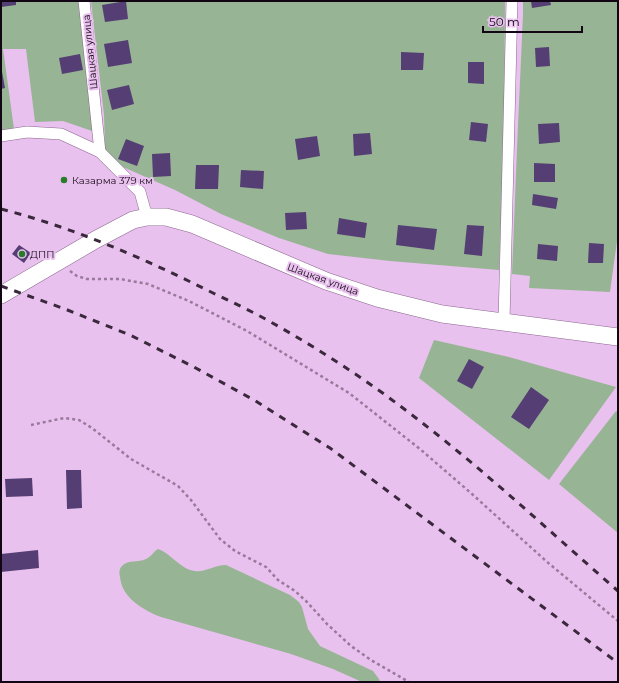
<svg xmlns="http://www.w3.org/2000/svg" width="619" height="683" viewBox="0 0 619 683" font-family="Montserrat,sans-serif">
<style>
.green{fill:#97b595}
.building{fill:#553e73}
.lines{fill:none;stroke-linecap:round;stroke-linejoin:round}
.minor-casing{stroke:#8b668f;stroke-width:12}
.primary-casing{stroke:#8b668f;stroke-width:18}
.path{stroke:#987a9b;stroke-width:2.5;stroke-dasharray:3 3;stroke-linecap:butt}
.minor{stroke:#fff;stroke-width:11}
.primary{stroke:#fff;stroke-width:17}
.rail{stroke:#3a283c;stroke-width:3;stroke-dasharray:7 7;stroke-linecap:butt}
.poi-dot{fill:#297d29;stroke:#e9c1ee;stroke-width:1.5}
.labels{text-anchor:middle;dominant-baseline:central;stroke-width:4;stroke-linejoin:round;paint-order:stroke}
.street-label{font-size:10px;fill:#130614;stroke:#e9c1ee}
.poi-label{font-size:10px;fill:#130614;stroke:#e9c1ee;text-anchor:start}
</style>
<rect width="100%" height="100%" fill="#e9c1ee"/>
<!-- green -->
<g class="green">
<path d="M1 1H80L95 132 63 121 35 122 26 49H3L14 129 1 131Z"/>
<path d="M91 1H505L504 147 499 270 390 261 328 254 279 238 221 214 175 190 114 163 105 149 104 115Z"/>
<path d="M523 1H618V234L610 292 529 288 530 276 512 274 517 148 523 14Z"/>
<path d="M434 340 509 357 616 387 549 480 419 378Z"/>
<path d="M616 411 618 412V533L559 484Z"/>
<path d="M158 549C172 554 180 569 195 571 204 573 214 565 226 565L290 595 299 602 302 607 308 629 320 646 373 671 379 679 380 682H362L333 669 291 654 161 617C143 610 122 598 120 577 119 573 119 569 122 566 129 559 138 563 146 559 151 557 153 552 158 549Z"/>
</g>
<!-- building -->
<g class="building">
<path d="M1 1H16V5L1 7Z"/>
<path d="M126 1 128 19 105 22 102 5Z"/>
<path d="M531 1H550L551 5 532 8Z"/>
<path d="M128 40 132 63 108 67 104 44Z"/>
<path d="M549 47 550 66 536 67 535 48Z"/>
<path d="M401 52 424 53 423 70H401Z"/>
<path d="M80 54 83 70 62 74 59 58Z"/>
<path d="M468 62H484V84L468 83Z"/>
<path d="M1 66 5 88 1 89Z"/>
<path d="M129 85 134 104 112 110 107 90Z"/>
<path d="M471 122 488 124 486 142 469 140Z"/>
<path d="M559 123 560 142 539 144 538 124Z"/>
<path d="M370 133 372 154 354 156 353 134Z"/>
<path d="M317 136 320 156 298 160 295 139Z"/>
<path d="M126 139 144 146 137 166 118 159Z"/>
<path d="M170 153 171 176 153 177 152 154Z"/>
<path d="M534 163 555 164V182H534Z"/>
<path d="M196 165H219L218 189H195Z"/>
<path d="M241 170 264 171 263 189 240 187Z"/>
<path d="M533 194 558 198 556 209 532 205Z"/>
<path d="M306 212 307 229 286 230 285 213Z"/>
<path d="M339 218 367 223 365 238 337 234Z"/>
<path d="M398 225 437 229 434 250 396 245Z"/>
<path d="M467 225 484 226 482 256 464 254Z"/>
<path d="M589 243 604 244 603 263H588Z"/>
<path d="M538 244 558 246 557 261 537 259Z"/>
<path d="M19 245 31 253 24 263 12 254Z"/>
<path d="M469 359 484 367 472 389 457 381Z"/>
<path d="M531 387 549 400 529 429 511 417Z"/>
<path d="M66 470H81L82 508 67 509Z"/>
<path d="M32 478 33 496 6 497 5 479Z"/>
<path d="M38 550 39 568 1 572V554Z"/>
</g>
<g class="lines">
<!-- minor casing -->
<g class="minor-casing">
<g id="minor">
<path d="M84 1 100 152"/>
<path d="M1 136 27 132 61 134 100 152 140 192 147 217"/>
<path d="M504 322 512 1"/>
</g>
</g>
<!-- primary casing -->
<g class="primary-casing">
<path id="primary" d="M1 295 95 240 133 220 147 217H166L192 224 326 281 377 298 442 314 618 337"/>
</g>
<!-- path -->
<g class="path">
<path d="M70 271 77 276 87 279H120L148 284 189 301 247 331 349 393 420 449 472 494 546 561 618 621"/>
<path d="M31 425 64 418 79 420 92 428 131 459 178 486 191 500 220 539 235 551 266 567 278 580 295 591 307 602 327 624 351 646 371 660 409 682"/>
</g>
<!-- minor -->
<use href="#minor" class="minor"/>
<!-- primary -->
<use href="#primary" class="primary"/>
<!-- rail -->
<g class="rail">
<path d="M1 209C75 228 145 259 213 293 232 302 251 311 269 321 317 348 364 378 408 412 481 467 549 531 618 591"/>
<path d="M1 286 65 309 130 335 194 367 254 400 330 448 618 663"/>
</g>
</g>
<!-- markers -->
<g class="poi-dot">
<circle cx="64" cy="180" r="4"/>
<circle cx="22" cy="254" r="4"/>
</g>
<g class="labels">
<!-- street labels -->
<g class="street-label">
<text transform="translate(90 52) rotate(-96)">Шацкая улица</text>
<text transform="translate(323 279) rotate(20)">Шацкая улица</text>
</g>
<!-- poi labels -->
<g class="poi-label">
<text x="72" y="180">Казарма 379 км</text>
<text x="30" y="254">ДПП</text>
</g>
</g>
<!-- border -->
<rect width="619" height="683" fill="none" stroke="#130614" stroke-width="4"/>
<!-- scale -->
<path d="M483 26v6h99v-6" fill="none" stroke="#130614" stroke-width="2"/>
<text x="489" y="26" font-size="12" fill="#130614" stroke="#e9c1ee" stroke-width="3" paint-order="stroke">50 m</text>
</svg>
